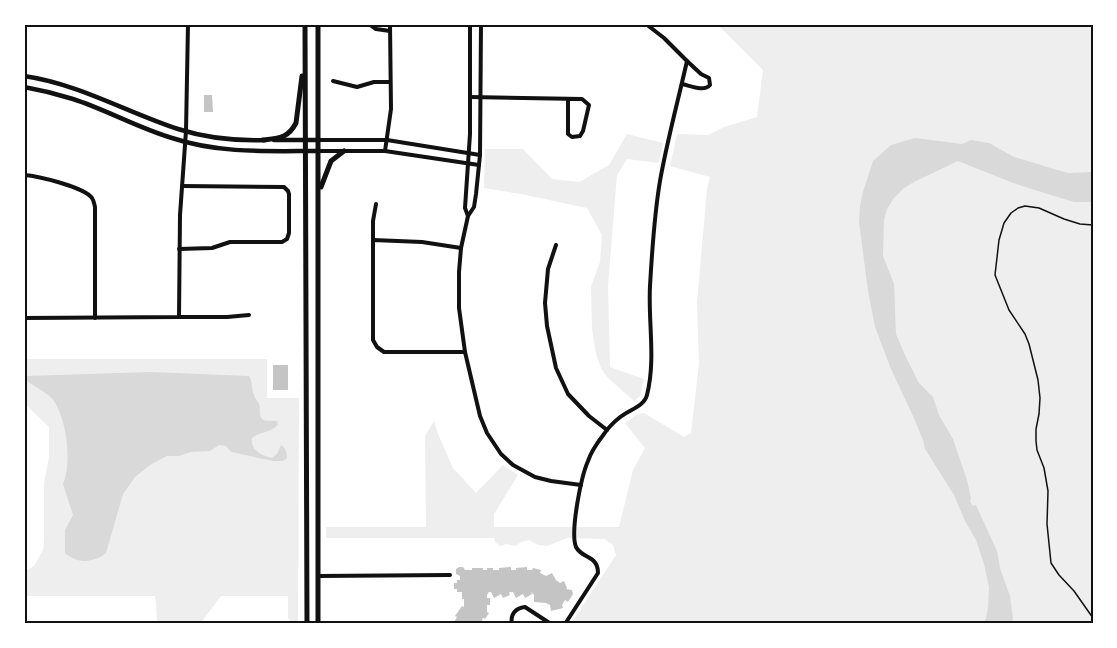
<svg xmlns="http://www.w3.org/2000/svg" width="1117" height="648" viewBox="0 0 1117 648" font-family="Commissioner,sans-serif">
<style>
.green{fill:#eee}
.water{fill:#d9d9d9}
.building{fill:#c4c4c4}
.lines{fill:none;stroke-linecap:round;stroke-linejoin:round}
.path{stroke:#111;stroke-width:1.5}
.minor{stroke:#111;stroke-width:4}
.tertiary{stroke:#111;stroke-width:4.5}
.secondary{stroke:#111;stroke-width:5}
.neatline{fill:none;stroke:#111;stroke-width:2}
</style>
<rect width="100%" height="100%" fill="#fff"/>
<!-- green -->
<g class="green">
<path d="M717 24H1093V624H571L616 555 613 545 604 539 567 538 547 546 538 545 529 540 521 542 516 546 506 544 500 546 495 542 494 538H326V527H426L425 436 434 421 438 434 453 468 476 493 503 465 518 475 494 514V527H619L633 470 645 448 625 423 638 414 644 413 684 437 691 433 699 363 697 302 707 189 710 177 670 166 677 134 708 135 724 127 757 117 763 70Z"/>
<path d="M627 134 663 143 659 163 627 159 617 175 608 286 610 367 644 379 640 396 634 401 607 377 601 368 596 354 592 329 591 286 600 262 602 235 587 208 521 194 484 188 485 149H523L552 179 579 182 609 165Z"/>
<path d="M24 359H267V398H299L298 624H291L288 618V596H221L200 624H157L156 602 155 596H24V572L34 566 43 550 44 540V483L49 457V427L24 403Z"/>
</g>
<!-- water -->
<g class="water">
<path d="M915 138 962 144 971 140 989 143 1014 157 1054 169 1068 173 1093 172V202H1074L1054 196 1013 183 958 161 914 182 904 188 894 198 887 209 884 220 883 256 894 284 896 334 904 353 919 383 933 397 939 415 953 439 967 480 971 498 970 502 973 506 976 505 997 551 1000 568 1010 596 1013 618 1012 624H983L986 618 988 608 989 587 984 564 976 540 965 521 954 495 925 449 923 440 913 416 891 369 875 327 868 291 859 222 860 206 863 192 873 161 891 145Z"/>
<path d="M150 372 249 376C253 382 251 388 254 395 255 399 258 401 259 404 261 408 258 415 262 419 266 422 273 420 277 421L278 424C272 433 260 431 252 438 250 451 262 455 272 458L277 454 281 445C286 448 287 453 287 458L283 461H273L231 452 226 446 219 445 210 451 191 452 179 456H167L150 465 135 477 123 494 106 553C94 563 77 564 65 553V530L73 515 63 484C72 463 67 421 54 401 48 393 35 387 27 381L26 378 27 376Z"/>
</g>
<!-- building -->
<g class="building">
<path d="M204 95H212L213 112H204Z"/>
<rect x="273" y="365" width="15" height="25"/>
<path d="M459 567H463L465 570H472V568H483V570H487V568H493V570H499V568L511 567V570H516V568L527 567V570H532L533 568 541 570 540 573 546 576 552 573 556 580 560 583 564 581 567 588 566 589 572 590 573 594 568 602 565 600 562 605 563 608 551 611 550 605 546 603 534 602V595L531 592 532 594 525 598 523 594 516 598 513 592H509L510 595 503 598 501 594 494 598 491 592H489L487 595V598H490V605H487V612L489 613 485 619 483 618 482 620V624H453L457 617 455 616 462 606 464 607V599H462V592H457V589H454V583H457V580H460V576L456 574V569Z"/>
</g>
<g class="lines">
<!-- path -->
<path class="path" d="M1093 225 1080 224 1064 219 1039 208 1025 206 1018 208 1011 213 1004 223 999 240 995 275 1009 310 1025 334 1029 344 1038 380 1040 398 1039 414 1036 429V441L1037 450 1044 468 1048 491 1047 524 1051 563 1059 575 1074 591 1093 618"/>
<!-- minor -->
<g class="minor">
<path d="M369 24 376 29 390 31"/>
<path d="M481 24 480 155 476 194 474 207 468 216 461 248 459 272V308L465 352 480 416 487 433 501 454 513 465 535 477 551 481 581 485"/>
<path d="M24 26V24"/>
<path d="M333 81 357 87 374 82H390"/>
<path d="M682 84C691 86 704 92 710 85L709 78 701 74 687 61"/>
<path d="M470 97 582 99 589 105 583 131 580 136 572 137 568 134V99"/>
<path d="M319 140H387L480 155"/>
<path d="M319 151H385L479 165"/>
<path d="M385 151 391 109 390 24"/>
<path d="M24 175C38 176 84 187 92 198 94 201 94 203 95 207V318"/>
<path d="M468 216 465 208 470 134V24"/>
<path d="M373 240V221L376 204"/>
<path d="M556 245 548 269 545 303 547 326 556 368 568 394 589 416 607 430"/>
<path d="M461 248 422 242 373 240V340L377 347 384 352H465"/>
<path d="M179 249 212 248 230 242H282L287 239 289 233V194L288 191 284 187 182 186"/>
<path d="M179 317H227L249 315"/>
<path d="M24 318 179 317 180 215 186 131 188 24"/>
<path d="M318 576 450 575"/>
<path d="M512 624C510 615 515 608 525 607L551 624"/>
<path d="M565 624 598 573C598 555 582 559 576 547 570 532 581 477 588 461 591 452 597 443 604 434 608 428 614 422 619 418 628 410 644 407 647 395 656 359 648 322 650 286 652 251 654 216 660 181 667 141 678 101 687 61L664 38 646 24"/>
</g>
<!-- tertiary -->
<g class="tertiary">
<path d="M24 76C79 84 126 112 178 129 206 138 235 141 265 140"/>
<path d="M24 87C41 90 57 94 73 99 107 110 138 128 172 138 220 154 270 151 319 151"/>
<path d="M274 140H319"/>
</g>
<!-- secondary -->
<g class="secondary">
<path d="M305 24 307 624"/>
<path d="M263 140C280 138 288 138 296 123L302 76"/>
<path d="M321 187 331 161 344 151"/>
<path d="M318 624V24"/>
</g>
</g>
<!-- border -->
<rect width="1117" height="648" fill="none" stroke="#ffffff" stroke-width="51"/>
<rect x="26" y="26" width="1066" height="596" class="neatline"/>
</svg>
